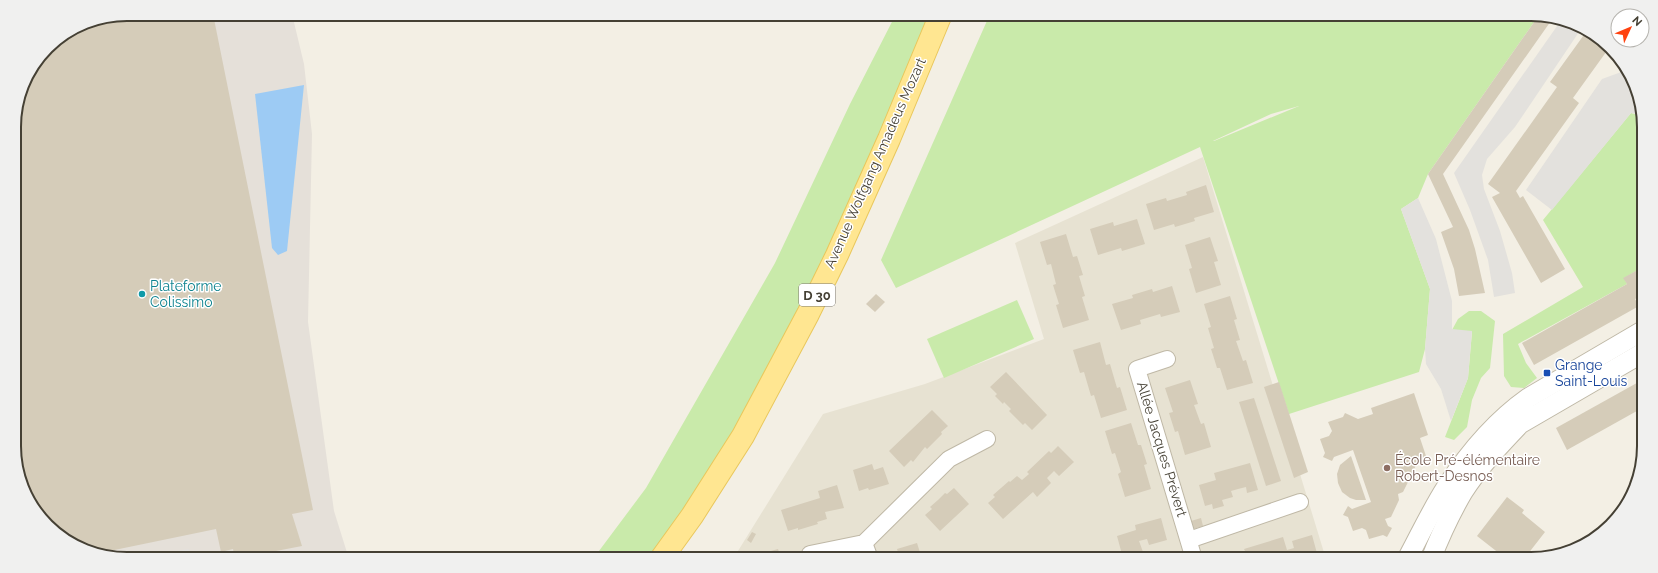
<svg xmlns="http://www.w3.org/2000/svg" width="1658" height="573" viewBox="0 0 1658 573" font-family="Raleway,sans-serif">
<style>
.residential{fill:#e7e2d2}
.industrial{fill:#e5e0d9}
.green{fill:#c9eaaa;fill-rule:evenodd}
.parking{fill:#e3e1dd}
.water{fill:#9dcbf4}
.building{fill:#d5ccb9}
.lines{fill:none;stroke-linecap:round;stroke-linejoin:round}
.minor-casing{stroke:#bfb8a6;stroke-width:18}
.tertiary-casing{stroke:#bfb8a6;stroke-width:21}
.primary-casing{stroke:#e9c75c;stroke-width:24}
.minor{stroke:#fff;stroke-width:16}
.tertiary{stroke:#fff;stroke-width:19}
.primary{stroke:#ffe691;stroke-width:22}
.culture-dot{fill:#0f9aa8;stroke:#fff;stroke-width:1.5}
.transit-dot{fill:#1a4fb4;stroke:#fff;stroke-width:1.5}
.education-dot{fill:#8d6e63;stroke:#fff;stroke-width:1.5}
.labels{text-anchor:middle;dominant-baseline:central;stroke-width:3;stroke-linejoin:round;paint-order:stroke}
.shield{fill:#fff;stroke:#7d7971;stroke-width:1}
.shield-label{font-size:13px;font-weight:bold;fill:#454034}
.street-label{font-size:14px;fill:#454034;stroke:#fff}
.culture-label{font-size:14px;fill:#0d838f;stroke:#fff;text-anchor:start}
.transit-label{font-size:14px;fill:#164399;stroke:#fff;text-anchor:start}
.education-label{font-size:14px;fill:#785e54;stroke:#fff;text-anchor:start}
.rim{fill:none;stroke:#454034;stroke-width:2}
</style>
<rect width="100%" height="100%" fill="#f3efe4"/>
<!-- residential -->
<path class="residential" d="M1203 157 1326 559H733L823 414 925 384 1044 339 1015 243Z"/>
<!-- industrial -->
<path class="industrial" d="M127 14H292L304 64 312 134 308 322 334 511 349 559H127L91 553 42 520 16 468 14 120 26 77 52 42 84 23Z"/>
<!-- green -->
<g class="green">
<path d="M896 14H941L808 314 661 559H593L646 488 775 263 850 104Z"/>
<path d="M990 14H1531L1539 15 1428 174 1418 198 1401 209 1430 289 1425 349 1419 372 1289 414 1200 147 896 288 881 260ZM1299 106 1214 141H1213L1271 114Z"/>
<path d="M1631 113 1643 116V267L1624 278 1627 284 1518 344 1526 363 1537 378 1524 388 1511 387 1504 376 1503 334 1583 287 1543 220Z"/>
<path d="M1017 300 1034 339 944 378 927 339Z"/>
<path d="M1469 311H1481L1495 321 1490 368 1481 378 1472 400 1467 427 1454 440 1445 437 1468 378 1472 332 1452 330 1458 319Z"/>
</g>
<!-- parking -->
<g class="parking">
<path d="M1562 19 1567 20 1581 29 1515 127 1487 159 1482 175 1484 189 1500 231 1512 273 1515 293 1494 297 1488 260 1470 210 1454 173Z"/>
<path d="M1624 71 1643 112V116L1631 113 1552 210 1526 190 1602 79Z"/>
<path d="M1418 198 1436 239 1452 301V329L1472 331 1468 378 1451 421 1441 389 1426 364 1425 349 1430 289 1401 209Z"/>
<path d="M188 549 199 559H135Z"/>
</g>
<!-- water -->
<path class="water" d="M304 85 287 251 278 255 272 248 255 94Z"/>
<!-- building -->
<g class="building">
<path d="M127 14H213L313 510 292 514 302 546 235 559 233 549 221 552 216 529 95 554 91 553 42 520 16 468 14 120 26 77 52 42 84 23Z"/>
<path d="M1539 15 1553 18 1443 174 1469 230 1475 249 1485 293 1459 296 1454 269 1441 232 1453 227 1428 174Z"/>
<path d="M1586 32 1609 48 1573 98 1579 103 1516 191 1520 198 1523 196 1565 269 1541 283 1492 197 1500 193 1488 184 1557 87 1550 82Z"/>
<path d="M1206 185 1214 212 1194 218 1195 221 1175 227 1174 224 1154 230 1146 204 1166 198 1167 201 1187 195 1186 192Z"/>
<path d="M1137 219 1145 244 1122 251 1121 248 1098 255 1090 229 1113 222 1114 226Z"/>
<path d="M1066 234 1073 257 1077 256 1083 275 1079 276 1085 296 1082 297 1089 320 1063 328 1056 305 1059 304 1053 285 1056 284 1051 264 1047 265 1040 242Z"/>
<path d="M1210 237 1218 261 1214 262 1221 285 1196 293 1189 269 1192 268 1185 245Z"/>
<path d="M1643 267 1644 295 1635 299 1639 306 1534 365 1522 343 1627 284 1623 278Z"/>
<path d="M1172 286 1180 312 1161 317 1160 314 1140 320 1141 324 1121 330 1112 304 1133 298 1132 295 1152 289 1153 292Z"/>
<path d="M876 294 885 302 875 312 866 304Z"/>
<path d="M1230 296 1237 319 1234 320 1240 340 1236 341 1243 361 1246 360 1253 383 1227 390 1220 368H1217L1213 355 1211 349 1214 348 1208 328 1211 327 1204 304Z"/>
<path d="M1100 342 1106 365 1110 364 1117 388 1120 387 1127 410 1101 418 1094 395 1091 396 1084 372 1080 373 1073 350Z"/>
<path d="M1006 372 1047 415 1032 430 1025 423 1023 425 1009 411 1011 409 1004 402 1003 404 995 396 997 394 990 387Z"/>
<path d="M1644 379V407L1567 450 1556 428Z"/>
<path d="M1190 380 1198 404 1194 405 1201 424 1204 423 1211 447 1185 455 1178 431 1175 432 1169 413 1173 412 1165 388Z"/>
<path d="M1279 382 1308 472 1294 478 1264 387Z"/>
<path d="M1414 393 1428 435 1420 438 1427 459 1418 461 1412 474 1406 476 1408 482 1403 492 1398 494 1399 500 1391 517 1385 519 1388 526 1392 528 1387 537 1383 535 1369 539 1366 530 1362 528 1353 531 1348 517 1343 515 1348 506 1352 509 1371 502 1353 450 1334 457 1332 461 1323 457 1325 453 1320 439 1329 436 1332 431 1328 422 1343 417 1345 413 1358 419 1373 414 1371 408Z"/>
<path d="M1254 398 1281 481 1266 486 1239 402Z"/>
<path d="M932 410 948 426 941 432 942 434 927 449 925 447 913 462 911 460 904 467 889 451Z"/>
<path d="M1131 423 1138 445H1141L1147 464 1144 465 1151 489 1125 497 1118 474 1121 472 1115 453 1112 454 1105 431Z"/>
<path d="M1058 446 1074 462 1059 476 1054 471 1047 478 1051 483 1037 497 1033 492 1003 519 988 503 995 497 993 495 1009 481 1010 482 1017 476 1022 480 1029 474 1027 472 1049 451 1051 453Z"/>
<path d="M1351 456 1366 500H1356L1350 498 1342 492 1338 483 1337 474 1340 465Z"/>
<path d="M1250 463 1258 490 1247 493 1246 487 1238 489 1231 491 1233 497 1222 500 1224 506 1213 509 1212 504 1205 506 1199 485 1216 480 1214 473Z"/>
<path d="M872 464 874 470 883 467 889 484 869 490 868 488 859 491 853 470Z"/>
<path d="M837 485 844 508 825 512 827 519 817 522 818 524 798 530V528L788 531 781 510 820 498 818 491Z"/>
<path d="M954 488 969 504 940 531 925 515 932 509 930 507 938 500 945 493 947 494Z"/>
<path d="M1507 497 1524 510 1522 513 1545 532 1524 559H1493L1495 556 1497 558 1500 554 1477 536Z"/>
<path d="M1161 518 1167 540 1149 545 1147 539 1139 541 1143 552 1123 558 1117 536 1136 530 1135 525Z"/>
<path d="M1201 518 1203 526 1193 529 1191 521Z"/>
<path d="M752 532 756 534 751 543 747 540Z"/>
<path d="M1312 535 1318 557 1312 559H1228L1246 553 1244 549 1283 537 1287 550 1294 548 1292 541Z"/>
<path d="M917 543 922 559H900L897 549Z"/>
<path d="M778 549 781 558 783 557 784 559H758L757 555Z"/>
<path d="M1102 553 1104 559H1084V558Z"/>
</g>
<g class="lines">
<!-- minor casing -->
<g class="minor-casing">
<g id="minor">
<path d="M1167 359 1137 369 1194 559"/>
<path d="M1189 540 1300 502"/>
<path d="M864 543 870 559"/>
<path d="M810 554 864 543 949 459 987 439"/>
</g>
</g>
<!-- tertiary casing -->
<g class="tertiary-casing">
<g id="tertiary">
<path d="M1407 559C1420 535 1432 509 1447 486 1468 454 1497 420 1528 398L1644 330"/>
<path d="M1431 559C1440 536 1450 514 1463 492 1478 468 1500 445 1520 424L1644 352"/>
</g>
</g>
<!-- primary casing -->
<g class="primary-casing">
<path id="primary" d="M661 559 692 516 743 436 808 314 837 255 889 139 941 14"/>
</g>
<!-- minor -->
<use href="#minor" class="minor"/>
<!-- tertiary -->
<use href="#tertiary" class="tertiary"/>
<!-- primary -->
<use href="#primary" class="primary"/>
</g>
<!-- markers -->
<circle class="culture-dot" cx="142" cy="294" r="4"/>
<rect class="transit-dot" x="1543" y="369" width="8" height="8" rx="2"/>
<circle class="education-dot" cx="1387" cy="468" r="4"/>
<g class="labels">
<!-- shield labels -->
<rect class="shield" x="799" y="284" width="36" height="22" rx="3"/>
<g class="shield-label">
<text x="817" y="295">D 30</text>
</g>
<!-- street labels -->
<g class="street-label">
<text transform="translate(875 163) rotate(-66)">Avenue Wolfgang Amadeus Mozart</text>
<text transform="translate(1162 449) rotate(73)">Allée Jacques Prévert</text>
</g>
<!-- culture labels -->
<g class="culture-label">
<text x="150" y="286">Plateforme<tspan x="150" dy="16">Colissimo</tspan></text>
</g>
<!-- transit labels -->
<g class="transit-label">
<text x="1555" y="365">Grange<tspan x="1555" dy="16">Saint-Louis</tspan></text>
</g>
<!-- education labels -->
<g class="education-label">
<text x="1395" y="460">École Pré-élémentaire<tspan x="1395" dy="16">Robert-Desnos</tspan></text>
</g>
</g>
<!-- crop -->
<path d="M0 0H1658V573H0ZM127 21H1531A106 106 0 0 1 1637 127V446A106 106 0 0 1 1531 552H127A106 106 0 0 1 21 446V127A106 106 0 0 1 127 21Z" fill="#f0f0ef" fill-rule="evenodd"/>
<path class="rim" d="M127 21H1531A106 106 0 0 1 1637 127V446A106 106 0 0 1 1531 552H127A106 106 0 0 1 21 446V127A106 106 0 0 1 127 21Z"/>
<!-- north arrow -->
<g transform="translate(1630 28) rotate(46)"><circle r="19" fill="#ffffff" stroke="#b5b3ae"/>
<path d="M0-3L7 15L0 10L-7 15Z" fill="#ff420f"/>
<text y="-6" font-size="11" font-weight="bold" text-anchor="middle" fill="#454034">N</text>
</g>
</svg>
